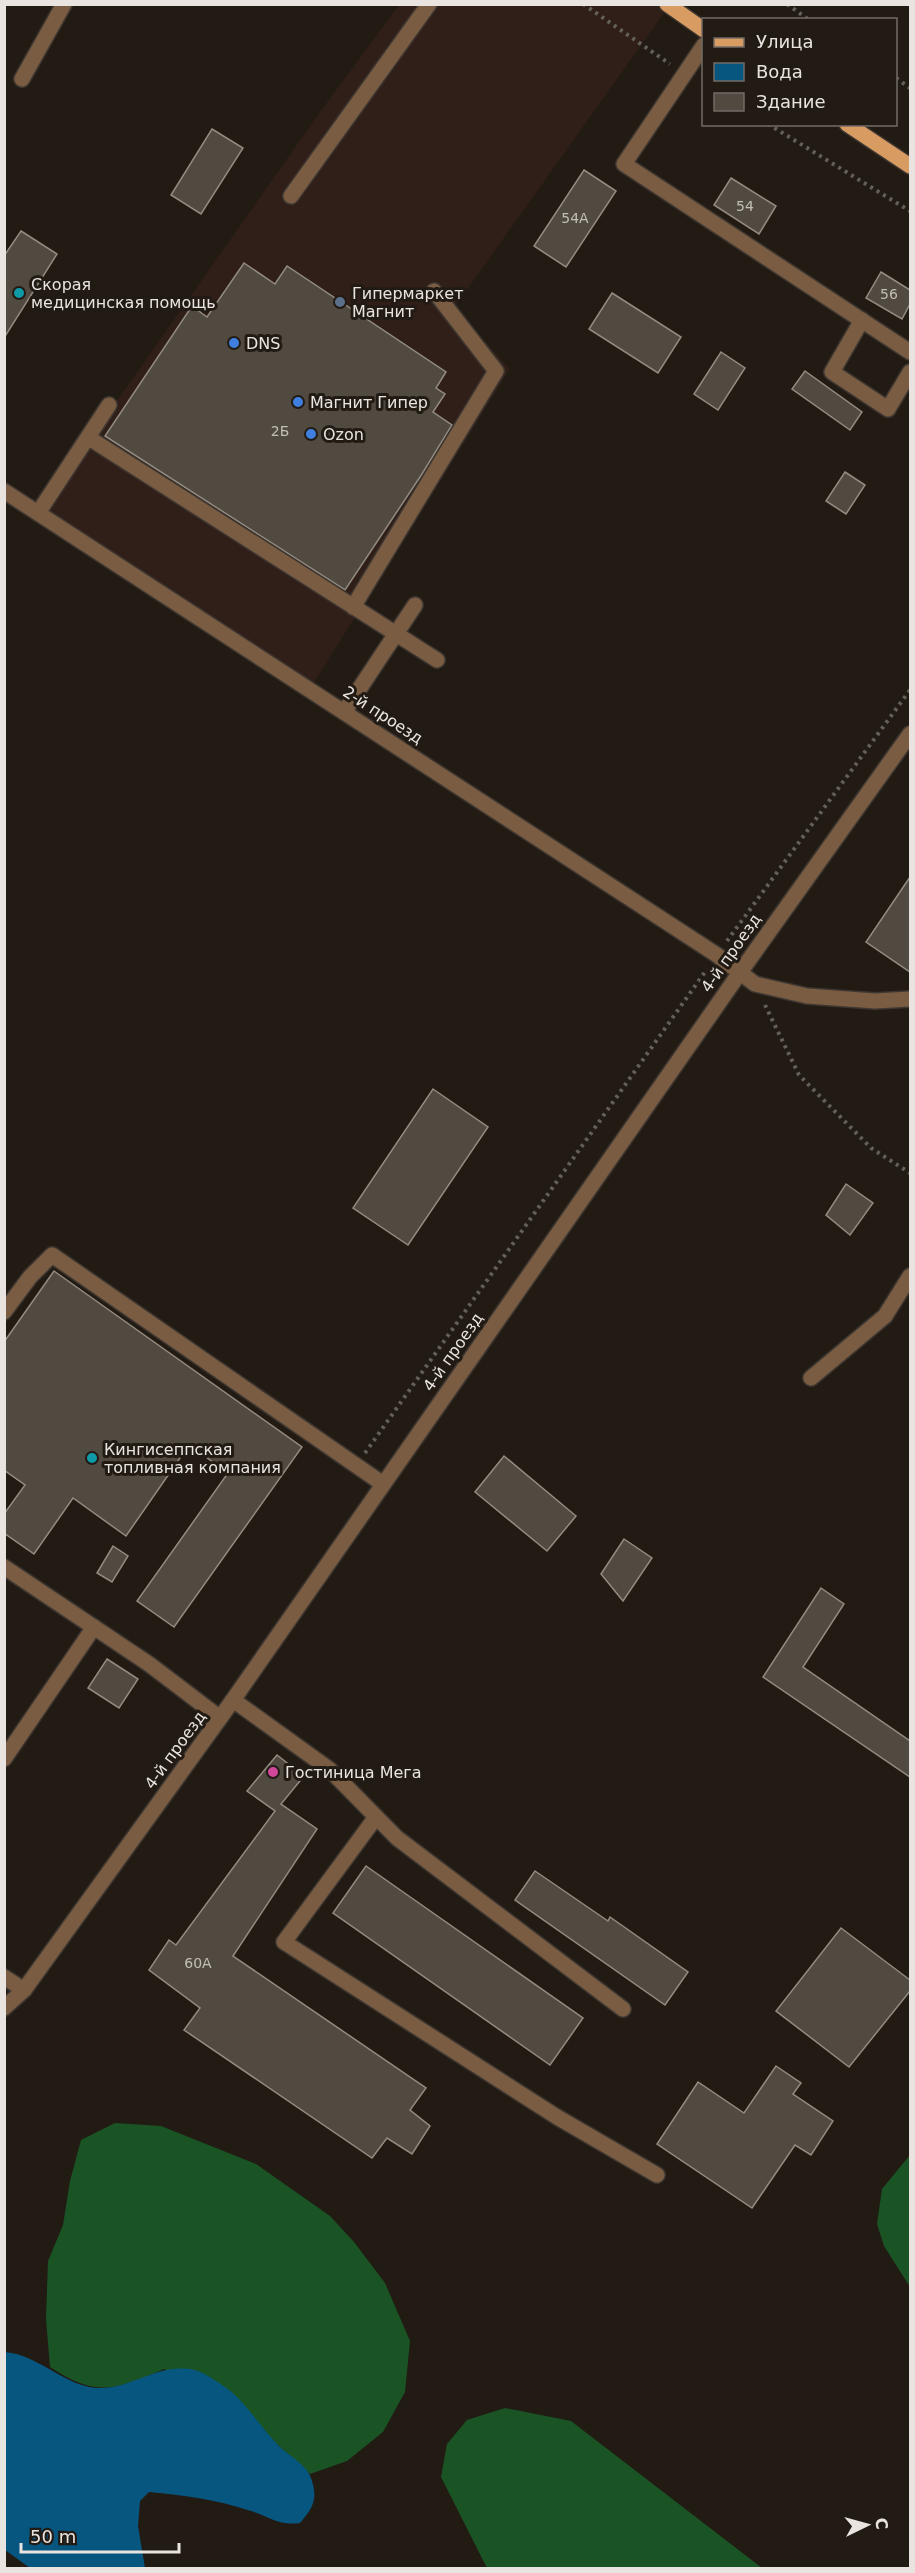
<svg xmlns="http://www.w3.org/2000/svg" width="915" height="2573" viewBox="0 0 915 2573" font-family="'DejaVu Sans',sans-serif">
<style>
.commercial{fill:#301e19}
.forest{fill:#1a5425}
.water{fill:#065680}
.building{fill:#504a41;stroke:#938c82;stroke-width:1.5}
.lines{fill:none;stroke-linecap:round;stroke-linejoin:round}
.minor-casing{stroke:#3e3731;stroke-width:18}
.major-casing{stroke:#3e3731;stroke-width:18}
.path{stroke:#655f59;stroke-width:4;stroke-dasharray:3 4.5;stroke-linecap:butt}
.minor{stroke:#795c42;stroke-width:15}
.major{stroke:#d89c63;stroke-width:15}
.culture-dot{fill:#0f9aa8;stroke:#221b14;stroke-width:2}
.service-dot{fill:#5c6f8a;stroke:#221b14;stroke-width:2}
.shop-dot{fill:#3f7fe0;stroke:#221b14;stroke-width:2}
.hotel-dot{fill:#d1479c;stroke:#221b14;stroke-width:2}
.labels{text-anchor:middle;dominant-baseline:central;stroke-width:6;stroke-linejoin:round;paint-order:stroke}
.number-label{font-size:14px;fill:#c4beb8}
.poi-label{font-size:16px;fill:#eae4e0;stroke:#221b14;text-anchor:start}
.street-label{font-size:16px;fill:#eae4e0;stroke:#221b14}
</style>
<rect width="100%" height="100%" fill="#221b14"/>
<!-- commercial -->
<path class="commercial" d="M667 4 669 6 454 308 510 369 310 689 38 513 320 112 399 5Z"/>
<!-- forest -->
<g class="forest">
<path d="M115 2123 161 2126 256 2164 330 2216 354 2242 385 2283 410 2341 405 2392 383 2432 347 2461 310 2474 278 2445 164 2369C116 2390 97 2398 50 2367L46 2319 48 2261 63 2225 70 2181 81 2140Z"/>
<path d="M910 2155V2287L884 2246 877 2224 882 2189Z"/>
<path d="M505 2408 571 2421 762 2568H487L441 2477 447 2444 467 2420Z"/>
</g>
<!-- water -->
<path class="water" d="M5 2352C39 2355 66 2387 98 2388 134 2389 157 2362 195 2370 204 2372 231 2390 237 2397 252 2412 264 2431 279 2446 288 2455 307 2465 311 2478 318 2498 314 2507 300 2523 278 2526 271 2517 251 2511 218 2500 184 2495 149 2492L140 2501 138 2526 145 2568H30L5 2550Z"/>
<!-- building -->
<g class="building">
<path d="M212 129 243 148 201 214 171 195Z"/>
<path d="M584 170 616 191 566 267 534 246Z"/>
<path d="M731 178 776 206 759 234 714 205Z"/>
<path d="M21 231 57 254 4 338V256Z"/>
<path d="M244 263 275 284 287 266 446 372 436 388 445 394 433 412 452 425 422 474 345 590 105 436 192 306 207 317Z"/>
<path d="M881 272 910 290V304L902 319 866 298Z"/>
<path d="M612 293 681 337 658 373 589 329Z"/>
<path d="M721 352 745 368 718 410 694 394Z"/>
<path d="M805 371 862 412 850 430 792 389Z"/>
<path d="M845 472 865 485 846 514 826 501Z"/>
<path d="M910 877V972L866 942Z"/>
<path d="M433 1089 488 1127 408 1245 353 1208Z"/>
<path d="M846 1184 873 1203 850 1235 826 1215Z"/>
<path d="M54 1271 302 1447 174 1627 137 1601 228 1473 189 1445 126 1536 73 1498 34 1554 4 1533V1514L25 1485 4 1470V1342Z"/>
<path d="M504 1456 576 1516 547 1551 475 1492Z"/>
<path d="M624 1539 652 1558 623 1601 601 1574Z"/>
<path d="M113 1546 128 1556 112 1582 97 1573Z"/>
<path d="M821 1588 844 1604 803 1667 910 1741V1777L763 1677Z"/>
<path d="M107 1659 138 1679 119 1708 88 1688Z"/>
<path d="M277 1755 304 1776 281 1804 317 1829 233 1956 426 2088 410 2110 430 2126 412 2154 387 2138 372 2158 184 2030 200 2008 149 1970 169 1940 176 1945 275 1811 247 1791Z"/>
<path d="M366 1866 583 2018 550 2065 333 1913Z"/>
<path d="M535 1871 608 1921 610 1917 688 1972 665 2005 515 1900Z"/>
<path d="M841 1928 910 1980V1991L849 2067 776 2011Z"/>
<path d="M776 2066 801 2083 793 2094 833 2121 811 2155 795 2145 752 2208 657 2144 698 2082 744 2113Z"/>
</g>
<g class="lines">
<!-- minor casing -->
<g class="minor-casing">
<g id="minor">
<path d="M704 45 624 164 910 352"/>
<path d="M22 79 64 4"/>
<path d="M291 196 429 4"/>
<path d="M862 320 832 372 888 409 910 372"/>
<path d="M89 438 437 660"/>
<path d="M4 491 717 955 755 984 807 996 875 1001 910 999"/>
<path d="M38 513 109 405"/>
<path d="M353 607 496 371 434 291"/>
<path d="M344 712 415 605"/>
<path d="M4 1312 30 1277 52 1255 383 1484"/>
<path d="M811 1378 885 1316 910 1276"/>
<path d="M4 1567 149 1664 220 1718"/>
<path d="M233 1700 329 1769 397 1838 623 2009"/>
<path d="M4 1759 94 1627"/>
<path d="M376 1817 284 1942 557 2117 657 2175"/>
<path d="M4 1977 24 1990"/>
<path d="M4 2008 24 1990 233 1700 741 971 910 734"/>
</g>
</g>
<!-- major casing -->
<g class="major-casing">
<g id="major">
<path d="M667 4 704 30"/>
<path d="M847 124 910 166"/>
</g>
</g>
<!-- path -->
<g class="path">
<path d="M583 4 670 64"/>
<path d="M787 4 809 20"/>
<path d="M896 78 910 88"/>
<path d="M768 124 910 211"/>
<path d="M727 941 910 690"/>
<path d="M765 1005 799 1075 871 1148 910 1173"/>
<path d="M365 1453 707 969"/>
</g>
<!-- minor -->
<use href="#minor" class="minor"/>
<!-- major -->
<use href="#major" class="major"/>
</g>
<!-- markers -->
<g class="culture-dot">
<circle cx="19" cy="293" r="6"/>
<circle cx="92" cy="1458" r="6"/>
</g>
<circle class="service-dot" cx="340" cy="302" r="6"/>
<g class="shop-dot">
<circle cx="234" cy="343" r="6"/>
<circle cx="298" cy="402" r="6"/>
<circle cx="311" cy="434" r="6"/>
</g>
<circle class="hotel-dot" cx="273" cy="1772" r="6"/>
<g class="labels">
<!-- number labels -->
<g class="number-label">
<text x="745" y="206">54</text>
<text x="575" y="218">54А</text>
<text x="889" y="294">56</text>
<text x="280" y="431">2Б</text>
<text x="198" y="1963">60А</text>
</g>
<!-- poi labels -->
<g class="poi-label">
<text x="31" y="284">Скорая<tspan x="31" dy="18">медицинская помощь</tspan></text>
<text x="352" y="293">Гипермаркет<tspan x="352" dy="18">Магнит</tspan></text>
<text x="246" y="343">DNS</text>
<text x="310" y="402">Магнит Гипер</text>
<text x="323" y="434">Ozon</text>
<text x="104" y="1449">Кингисеппская<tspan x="104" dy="18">топливная компания</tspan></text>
<text x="285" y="1772">Гостиница Мега</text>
</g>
<!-- street labels -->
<g class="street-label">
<text transform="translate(383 715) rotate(33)">2-й проезд</text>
<text transform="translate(731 953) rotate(-55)">4-й проезд</text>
<text transform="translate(453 1352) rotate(-55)">4-й проезд</text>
<text transform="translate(175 1750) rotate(-54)">4-й проезд</text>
</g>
</g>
<!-- border -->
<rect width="915" height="2573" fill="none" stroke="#eae4e0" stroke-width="12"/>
<!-- legend -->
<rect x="702" y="18" width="195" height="108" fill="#221b14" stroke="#726b66" stroke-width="1.5"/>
<rect x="714" y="38" width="30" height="9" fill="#d89c63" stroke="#726b66" stroke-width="1.5"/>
<text x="756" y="48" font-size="18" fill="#eae4e0">Улица</text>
<rect x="714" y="63" width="30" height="18" fill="#065680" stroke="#726b66" stroke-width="1.5"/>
<text x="756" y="78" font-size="18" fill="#eae4e0">Вода</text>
<rect x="714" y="93" width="30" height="18" fill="#504a41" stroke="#726b66" stroke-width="1.5"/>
<text x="756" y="108" font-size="18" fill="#eae4e0">Здание</text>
<!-- north arrow -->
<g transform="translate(867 2525) rotate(85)" stroke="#221b14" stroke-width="4.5" paint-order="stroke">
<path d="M0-4.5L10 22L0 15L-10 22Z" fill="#eae4e0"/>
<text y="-9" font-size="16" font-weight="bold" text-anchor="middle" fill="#eae4e0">С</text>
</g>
<!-- scale -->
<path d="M21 2543v9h158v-9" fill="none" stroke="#eae4e0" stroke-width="3"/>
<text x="30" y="2543" font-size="18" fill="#eae4e0" stroke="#221b14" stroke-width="4.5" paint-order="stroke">50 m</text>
</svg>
